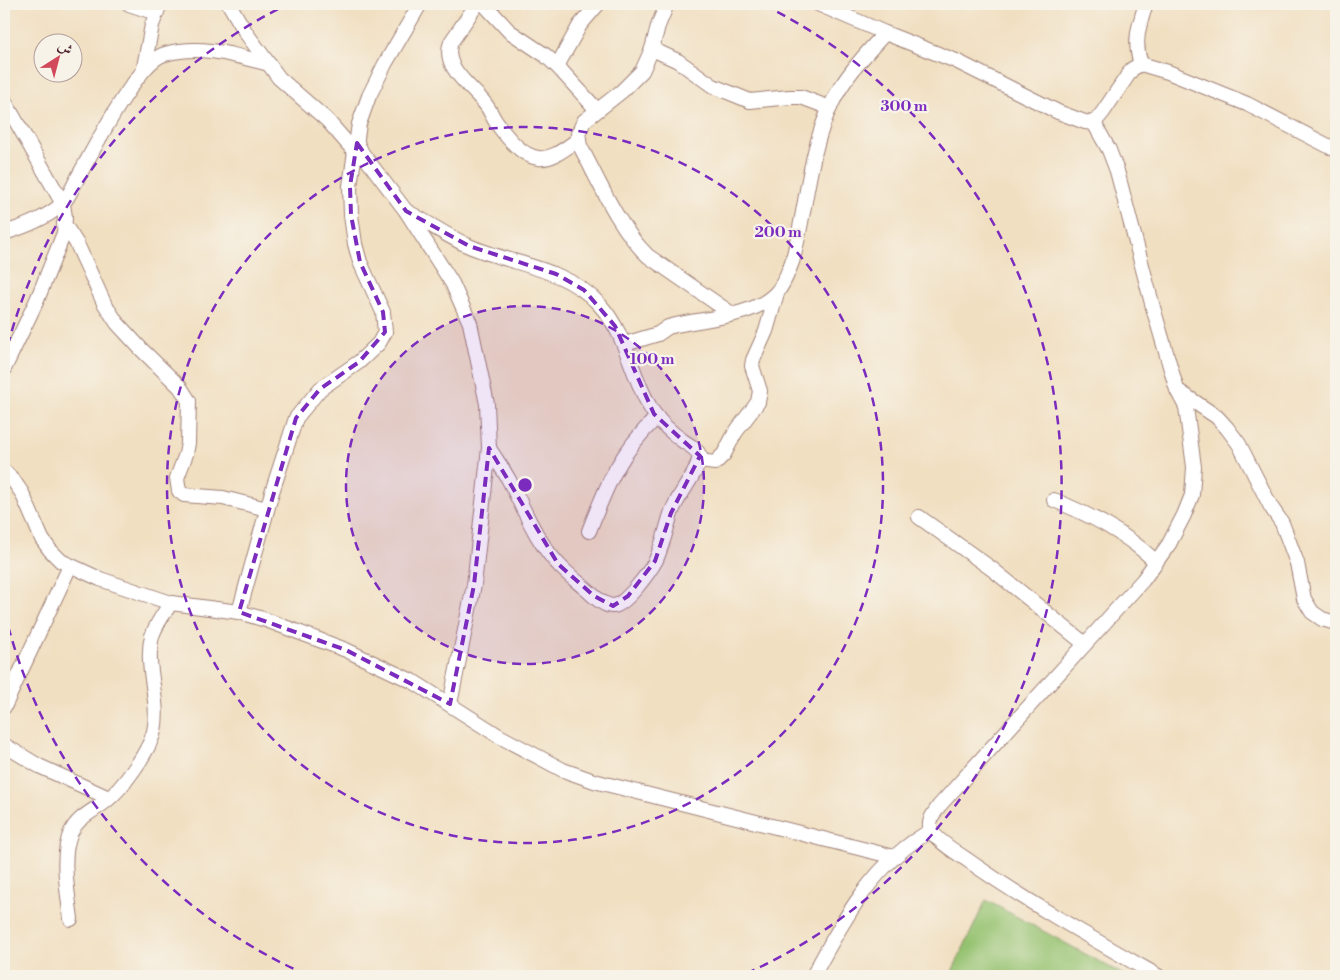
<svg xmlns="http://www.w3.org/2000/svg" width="1340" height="980" viewBox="0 0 1340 980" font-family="'Libre Bodoni',Amiri,serif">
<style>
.green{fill:#95c270;stroke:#70704e}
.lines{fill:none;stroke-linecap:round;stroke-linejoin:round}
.minor-casing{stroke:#9e7f76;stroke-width:16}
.minor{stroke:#fff;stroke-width:14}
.marked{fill:none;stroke:#7b2cbf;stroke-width:4;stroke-dasharray:10 6;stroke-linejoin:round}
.ring{fill:none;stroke:#7b2cbf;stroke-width:2.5;stroke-dasharray:9 6}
.centre{fill:#7b2cbf;stroke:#f7f3e8;stroke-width:2.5}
.ring-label{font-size:15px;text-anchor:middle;font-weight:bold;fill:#7b2cbf;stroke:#f7f3e8;stroke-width:4.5;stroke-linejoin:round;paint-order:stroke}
</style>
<rect width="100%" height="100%" fill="#f7f3e8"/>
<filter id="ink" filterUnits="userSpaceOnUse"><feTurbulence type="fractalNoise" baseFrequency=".02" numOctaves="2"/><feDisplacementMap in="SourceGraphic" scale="10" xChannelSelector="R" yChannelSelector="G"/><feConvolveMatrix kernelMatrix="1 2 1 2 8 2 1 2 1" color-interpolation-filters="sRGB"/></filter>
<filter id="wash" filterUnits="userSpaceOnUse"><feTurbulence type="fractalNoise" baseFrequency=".0096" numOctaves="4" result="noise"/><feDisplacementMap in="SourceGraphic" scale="20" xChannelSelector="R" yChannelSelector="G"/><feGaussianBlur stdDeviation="1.12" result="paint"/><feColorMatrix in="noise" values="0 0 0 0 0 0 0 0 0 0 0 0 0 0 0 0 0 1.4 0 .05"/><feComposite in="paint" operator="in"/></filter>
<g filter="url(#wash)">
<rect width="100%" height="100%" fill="#f1dfc1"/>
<!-- green -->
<path class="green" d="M986 900 1126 976H950Z"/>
</g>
<g filter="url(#ink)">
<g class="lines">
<!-- minor casing -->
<g class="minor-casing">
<g id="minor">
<path d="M129 4 156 13"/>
<path d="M229 4 246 33 279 78 327 120 355 152"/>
<path d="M477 4 451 42C441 68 473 87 486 105 490 110 492 116 496 122 505 135 521 156 538 158 553 160 567 147 579 139"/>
<path d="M484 4 509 31 545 55 557 66 597 110"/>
<path d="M667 4 658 26 652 49 642 71 622 91 584 121 578 134 580 146C599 181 619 229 648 256L732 314"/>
<path d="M818 4 885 33 956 61 1058 112 1085 122 1094 123 1103 112 1132 69 1141 64 1168 72 1247 104 1336 150"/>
<path d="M652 49 678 61 713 86 750 101 790 97H801L830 108"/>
<path d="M1141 64C1133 42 1139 25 1146 4"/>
<path d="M557 66 580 25 598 4"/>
<path d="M144 67 152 25 160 4"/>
<path d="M4 100 63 204 65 217 64 233 37 300 4 369"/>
<path d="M1094 123 1109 150 1117 171 1154 311 1177 390 1186 407 1194 467 1192 495 1184 515 1169 544 1143 580 939 806C934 813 927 822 931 830 936 840 957 853 966 859 1027 902 1093 939 1158 976"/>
<path d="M357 143 362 153 406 211 452 283 470 323 487 404 489 448 474 585 450 704"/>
<path d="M406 211C427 222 447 236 469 246 513 265 565 267 599 304 628 335 631 378 653 412 661 424 672 433 683 441 689 445 697 449 700 456 696 478 676 495 670 517 666 531 662 546 656 560 650 571 625 606 613 606 603 606 594 596 587 590 578 582 567 574 559 565 536 541 524 509 509 480 503 469 495 458 489 448"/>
<path d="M64 224 77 244 104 303 117 323 141 349 180 387 189 401 188 443 186 454 177 478 179 491 184 495 223 498 267 509"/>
<path d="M4 233C24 227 45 219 61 205 68 199 73 187 77 179 92 153 138 60 165 54 202 44 233 55 269 64"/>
<path d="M625 344 658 334 668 327 676 325C706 318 754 317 776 293 784 285 788 272 792 262 807 209 808 152 832 103 845 76 865 55 885 33"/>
<path d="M1180 392 1217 417 1227 428 1239 444 1271 507 1282 523 1297 563 1304 599 1312 612 1322 619 1336 623"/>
<path d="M699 461 715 463 724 454 735 433 758 402 760 391 752 366 753 360 766 331 777 293"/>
<path d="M4 471 13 480 22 493 42 539 50 550 61 561 100 579 171 603 239 612 266 620 346 650 414 682 499 736 563 770 594 781 894 857"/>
<path d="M1054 500C1092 516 1126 533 1156 562"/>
<path d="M919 517 992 569 1085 644"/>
<path d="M589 531C608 482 619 454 657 417"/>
<path d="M239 612 272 492 296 418 320 389 359 362 379 343 385 332 383 312 360 262 355 244 351 215 350 186 359 124 369 96 385 64 420 4"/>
<path d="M4 707 70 566"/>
<path d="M4 745 39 766 109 798"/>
<path d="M71 919C68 894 60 856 71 832 78 817 92 812 105 802 122 789 149 752 154 731 161 700 144 667 152 636 156 624 164 613 171 603"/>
<path d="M813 976C842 922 875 860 931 831"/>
</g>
</g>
<!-- minor -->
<use href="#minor" class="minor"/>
</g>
</g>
<!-- marked area -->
<path class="marked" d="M357 143 406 211 469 246 556 274 584 290 615 326 654 414 700 456 671 513 655 561 628 596 613 606 594 596 558 564 489 448 474 585 450 704 346 650 239 612 296 418 320 389 359 362 385 332 383 312 360 262 351 215 350 186Z"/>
<!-- distance rings -->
<circle cx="525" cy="485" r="179" fill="#7b2cbf" fill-opacity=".12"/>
<g class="ring">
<circle cx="525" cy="485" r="179"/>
<circle cx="525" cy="485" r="358"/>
<path d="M307 975A536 536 0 0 1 4 610M4 360A536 536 0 0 1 286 5M764 5A536 536 0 0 1 743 975"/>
</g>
<circle cx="525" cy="485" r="8" class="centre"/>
<g class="ring-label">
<text x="904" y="111">300 m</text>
<text x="778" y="237">200 m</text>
<text x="652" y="364">100 m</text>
</g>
<!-- margin -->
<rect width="1340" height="980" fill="none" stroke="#f7f3e8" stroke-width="20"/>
<!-- north arrow -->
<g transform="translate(58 58) rotate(36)"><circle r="24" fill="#f7f3e8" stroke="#b29e9c"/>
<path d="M0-4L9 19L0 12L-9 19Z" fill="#d1495b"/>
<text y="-8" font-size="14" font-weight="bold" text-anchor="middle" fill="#4a1f2b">ش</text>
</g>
</svg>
